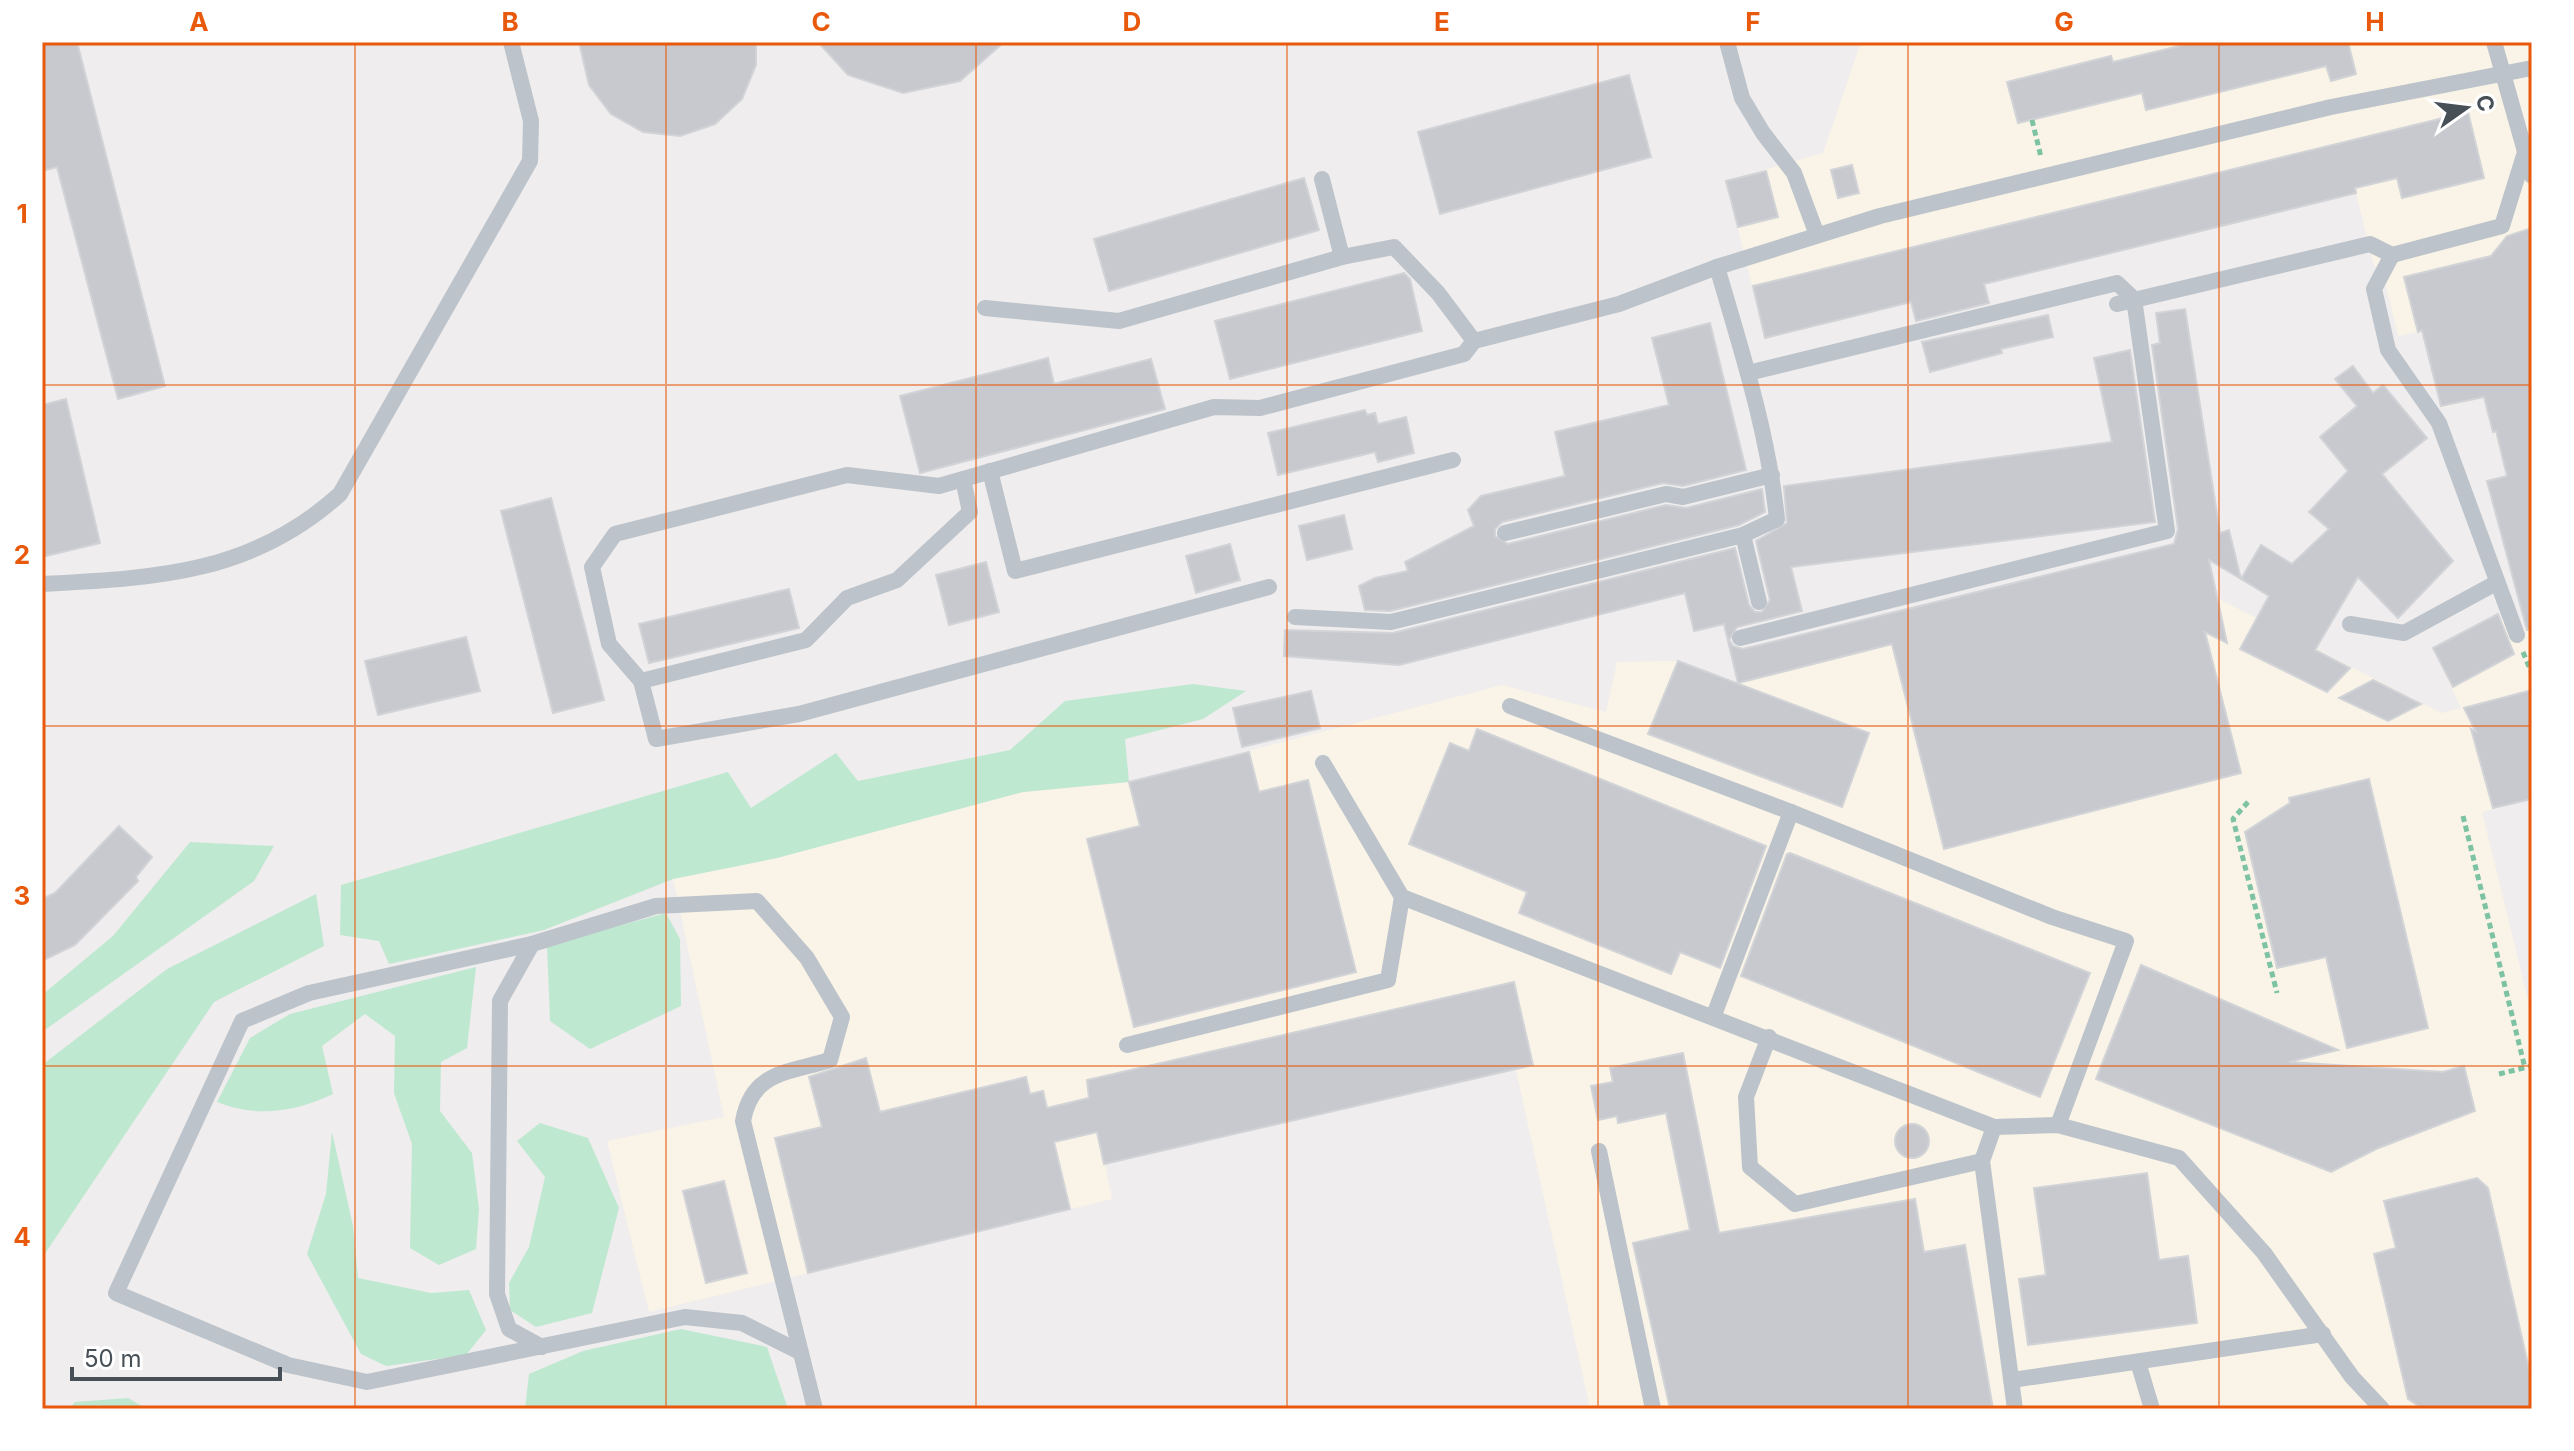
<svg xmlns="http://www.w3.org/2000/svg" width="2574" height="1451" viewBox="0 0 2574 1451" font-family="Inter,sans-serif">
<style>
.commercial{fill:#f9f4e7}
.green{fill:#bfe8d1}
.building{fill:#c7c9cf;stroke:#d1d3d7;stroke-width:2}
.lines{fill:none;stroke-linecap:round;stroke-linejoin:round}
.path{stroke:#7cc2a3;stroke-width:5;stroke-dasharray:6 4;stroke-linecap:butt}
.service{stroke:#bcc3ca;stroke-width:16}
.grid{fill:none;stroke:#e8590c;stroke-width:2;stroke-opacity:0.55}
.neatline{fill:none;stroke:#e8590c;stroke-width:3}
.grid-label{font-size:26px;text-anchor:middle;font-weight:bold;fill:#e8590c}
</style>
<rect width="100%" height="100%" fill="#efeded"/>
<!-- commercial -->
<path class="commercial" d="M1861 42H2532V799L2482 812 2532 1016V1409H1590L1516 1070 1105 1164 1112 1199 649 1312 607 1141 724 1117 673 879 777 858 1023 792 1129 782 1502 685 1606 712 1617 662 1678 661 1739 683 2117 589 2194 586 2441 713 2461 708 2433 648 2494 616 2526 629 2487 481 2507 475 2484 398 2441 408 2422 331 2398 336 2386 286 2373 262 2356 193 1765 338 1726 181 1823 153Z"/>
<!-- green -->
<g class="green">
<path d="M1193 684 1246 691 1203 719 1125 739 1129 782 1023 792 777 858 673 879 544 930 389 964 379 941 340 935 341 885 728 772 751 808 836 753 858 781 1010 750 1065 701Z"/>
<path d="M190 842 274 846 254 881 42 1032V995L113 936Z"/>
<path d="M316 894 324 946 214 1002 42 1258V1065L167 969Z"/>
<path d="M666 913 680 939 681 1006 590 1049 550 1021 547 945Z"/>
<path d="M476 967 467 1048 441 1062 440 1111 472 1153 479 1209 476 1249 439 1265 410 1248 412 1144 394 1093 395 1036 365 1014 322 1046 333 1094C295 1112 256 1118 217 1102L250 1038 290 1014Z"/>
<path d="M540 1123 588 1138 619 1208 592 1313 536 1327 510 1310 509 1283 529 1247 545 1177 517 1141Z"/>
<path d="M332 1132 353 1226 358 1278 431 1293 469 1290 486 1330 466 1355 386 1366 361 1354 307 1254 326 1194Z"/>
<path d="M681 1329 767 1347 788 1409H525L529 1374 583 1351Z"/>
<path d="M128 1398 147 1409H69L75 1402Z"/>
</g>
<!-- building -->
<g class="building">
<path d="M42 42H77L165 386 118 399 57 167 42 171Z"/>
<path d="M579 42H756V65L742 99 715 124 680 136 643 132 611 114 589 85Z"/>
<path d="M818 42H1004L960 81 903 93 848 75Z"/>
<path d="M2196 42H2348L2356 74 2331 81 2326 66 2146 110 2142 93 2018 123 2007 82 2111 56 2113 62Z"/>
<path d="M1629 75 1651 157 1440 214 1418 132Z"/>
<path d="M2468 112 2484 178 2402 198 2397 178 2355 188 2356 193 1984 284 1989 303 1916 321 1911 302 1765 338 1753 286Z"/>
<path d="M1852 165 1859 193 1838 198 1831 170Z"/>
<path d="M1766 171 1778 217 1738 227 1726 181Z"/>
<path d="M1304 178 1319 230 1109 291 1094 239Z"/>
<path d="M2532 228V629L2527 630 2487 481 2507 476 2496 431 2493 432 2484 397 2441 406 2422 330 2418 332 2404 277 2491 256 2507 236Z"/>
<path d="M1404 273 1410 279 1422 331 1230 379 1215 321Z"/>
<path d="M2185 309 2220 533 2229 530 2241 579 2209 560 2227 643 2205 632 2241 773 1944 849 1892 644 1738 683 1724 624 1694 631 1685 593 1399 665 1284 656 1285 630 1393 633 1735 548 1749 605 1755 612H1762L1770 600 1756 541 1787 523 1784 486 2112 442 2094 358 2130 350 2155 522 1791 567 1802 611 1737 627 1729 640 1733 646 1743 649 2174 544 2178 529 2152 345 2160 343 2156 313Z"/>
<path d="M2048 315 2053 337 2001 349 2002 353 1930 372 1922 342Z"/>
<path d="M1710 323 1746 470 1683 486 1663 483 1502 522 1495 529V536L1508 544 1666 505 1686 508 1762 489 1765 512 1739 525 1390 611 1365 610 1359 586 1375 578 1408 571 1405 562 1474 526 1468 510 1481 496 1565 476 1555 432 1669 405 1652 338Z"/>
<path d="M1048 358 1054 384 1151 359 1165 409 920 473 900 396Z"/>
<path d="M2353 366 2373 393 2383 385 2427 438 2382 474 2453 561 2398 618 2358 577 2315 650 2350 668 2327 692 2240 649 2269 596 2241 579 2261 545 2292 564 2329 529 2309 512 2348 471 2320 437 2357 406 2335 379Z"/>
<path d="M66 399 100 543 42 557V405Z"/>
<path d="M1365 410 1367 415 1375 413 1378 424 1406 417 1414 453 1378 462 1375 452 1278 475 1268 433Z"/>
<path d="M551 498 604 700 553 713 501 511Z"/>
<path d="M1344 515 1352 549 1307 560 1299 526Z"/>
<path d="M1230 544 1240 580 1196 593 1186 556Z"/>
<path d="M986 562 999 612 949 625 936 575Z"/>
<path d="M789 589 799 628 649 663 639 624Z"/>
<path d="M2498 614 2514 654 2453 687 2433 648Z"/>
<path d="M466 637 480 691 378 715 365 661Z"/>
<path d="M1678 661 1869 733 1842 807 1648 734Z"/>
<path d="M2373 680 2421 704 2388 721 2339 698Z"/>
<path d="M2532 690V799L2493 808 2471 729 2476 732 2464 708Z"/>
<path d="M1311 691 1320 728 1242 747 1233 708Z"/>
<path d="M1477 729 1766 846 1720 968 1680 952 1671 974 1519 913 1527 892 1409 844 1450 743 1469 751Z"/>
<path d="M1249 752 1259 792 1308 780 1356 972 1134 1027 1087 839 1140 826 1129 782Z"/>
<path d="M2369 779 2428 1028 2347 1048 2326 957 2277 968 2245 832 2290 803 2289 798Z"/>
<path d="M119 826 152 857 136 877 138 881 75 945 42 961V899L55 893Z"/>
<path d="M1790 853 2090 973 2040 1097 1741 976 1787 854Z"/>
<path d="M2141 965 2338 1050 2289 1062 2443 1072 2464 1066 2475 1111 2376 1149 2331 1172 2096 1079Z"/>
<path d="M1514 982 1533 1065 1104 1164 1097 1132 1054 1142 1070 1209 808 1273 775 1138 822 1127 809 1077 866 1058 880 1112 1026 1077 1030 1094 1043 1091 1047 1108 1089 1098 1087 1080Z"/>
<path d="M1683 1053 1719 1233 1915 1199 1924 1252 1965 1245 1993 1409H1670L1633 1243 1690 1230 1666 1113 1618 1123 1617 1116 1598 1120 1591 1086 1613 1082 1610 1068Z"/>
<circle cx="1912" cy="1141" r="17"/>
<path d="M2147 1173 2159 1260 2188 1256 2197 1323 2028 1345 2019 1279 2046 1275 2034 1188Z"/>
<path d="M2477 1178 2488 1188 2532 1382V1409H2423L2408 1399 2374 1254 2396 1248 2384 1201Z"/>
<path d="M724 1181 747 1273 706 1283 683 1191Z"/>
</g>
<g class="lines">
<!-- path -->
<g class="path">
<path d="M2032 120 2041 157"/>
<path d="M2523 652 2532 674"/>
<path d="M2248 802 2233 819 2277 993"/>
<path d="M2463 816 2525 1068"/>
<path d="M2499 1074 2532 1066"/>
</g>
<!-- service -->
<g class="service">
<path d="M1727 42 1742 98 1763 133 1794 173 1817 235"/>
<path d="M2494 42 2532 176"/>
<path d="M1322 179 1342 257"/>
<path d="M2392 255 2374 289 2388 350 2439 423 2517 635"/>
<path d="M2117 304 2370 244 2392 255 2502 226 2525 152"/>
<path d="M985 308 1119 321 1342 257 1394 247 1438 293 1474 341"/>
<path d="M990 471 1015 571 1453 460"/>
<path d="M1505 533 1666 494 1683 497 1772 475"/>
<path d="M1743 535 1759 602"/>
<path d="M42 584C156 578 252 574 340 494L530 161 531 121 511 42"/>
<path d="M1269 587 799 714 656 739 641 681 609 644 592 567 615 534 847 475 939 486 1214 407 1260 408 1464 354 1474 341 1619 304 1717 267 1880 216 2331 107 2532 68"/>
<path d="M1295 617 1391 622 1743 535 1777 519C1768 432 1741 349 1717 267"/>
<path d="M2350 624 2404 633 2496 583"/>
<path d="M1740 638 2167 531 2134 299 2117 283 1748 373"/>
<path d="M641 681 806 640 847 598 897 580 970 512 963 479"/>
<path d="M1510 706 1791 812 2052 917 2126 941 2058 1125"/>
<path d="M1323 763 1402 897 1994 1127 2058 1125 2179 1158 2264 1253 2352 1377 2382 1409"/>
<path d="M532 944 309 993 242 1021 116 1293 288 1365 367 1382 685 1317 742 1323 800 1352"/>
<path d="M1714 1015 1791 812"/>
<path d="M1769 1037 1746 1097 1750 1167 1795 1204 1982 1161"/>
<path d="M1127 1045 1388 980 1402 897"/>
<path d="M1994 1127 1982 1161 2015 1409"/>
<path d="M1599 1151 1653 1409"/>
<path d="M542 1347 509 1329 497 1294 500 1001 532 944 656 906 757 901 807 958 842 1017 830 1060C788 1073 752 1071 743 1121L815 1409"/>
<path d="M2138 1362 2152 1409"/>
<path d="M2012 1380 2323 1334"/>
</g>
</g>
<!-- grid -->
<path class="grid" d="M355 42V1409M666 42V1409M976 42V1409M1287 42V1409M1598 42V1409M1908 42V1409M2219 42V1409M42 385H2532M42 726H2532M42 1066H2532"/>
<!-- border -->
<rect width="2574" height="1451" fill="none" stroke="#ffffff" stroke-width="88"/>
<!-- north arrow -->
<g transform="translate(2466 108) rotate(76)" stroke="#ffffff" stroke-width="6" paint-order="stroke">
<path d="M0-6L14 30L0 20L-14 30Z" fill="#474f57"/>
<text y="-12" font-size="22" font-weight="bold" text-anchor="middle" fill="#474f57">С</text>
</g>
<!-- scale -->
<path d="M72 1367v12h208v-12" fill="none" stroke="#474f57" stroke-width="4"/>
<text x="84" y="1367" font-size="24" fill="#474f57" stroke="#ffffff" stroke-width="6" paint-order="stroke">50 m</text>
<rect x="44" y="44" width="2486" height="1363" class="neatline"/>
<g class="grid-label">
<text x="199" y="31">A</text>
<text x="510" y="31">B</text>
<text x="821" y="31">C</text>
<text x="1132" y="31">D</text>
<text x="1442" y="31">E</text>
<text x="1753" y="31">F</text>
<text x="2064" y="31">G</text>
<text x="2375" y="31">H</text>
<text x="22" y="223">1</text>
<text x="22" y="564">2</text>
<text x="22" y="905">3</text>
<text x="22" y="1246">4</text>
</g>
</svg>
